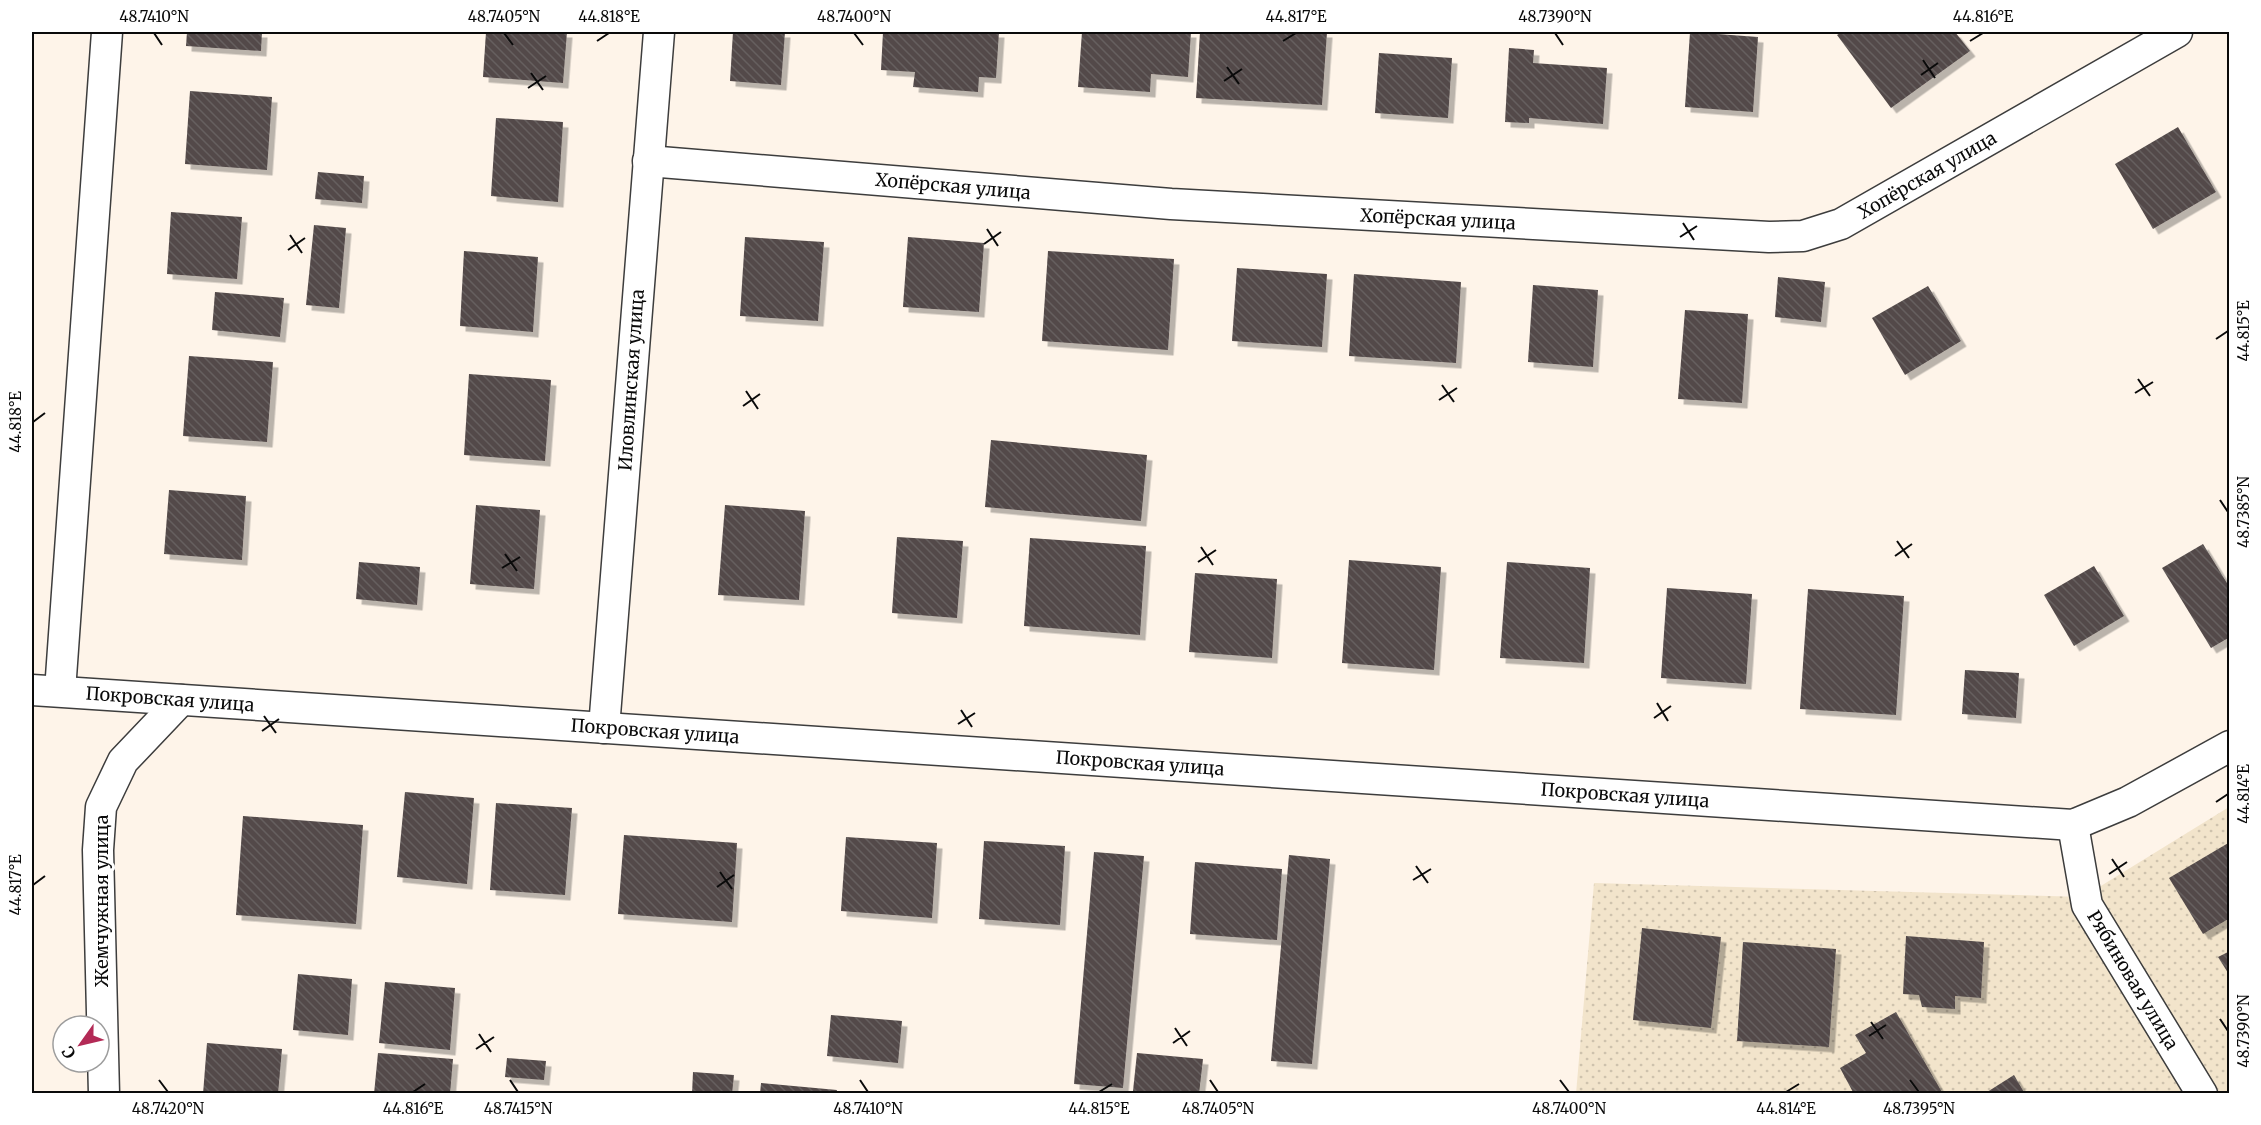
<svg xmlns="http://www.w3.org/2000/svg" width="2261" height="1125" viewBox="0 0 2261 1125" font-family="Merriweather,serif">
<style>
.farmland{fill:url(#farmland-dots)}
.building{fill:url(#building-back-hatch);filter:url(#shadow)}
.lines{fill:none;stroke-linecap:round;stroke-linejoin:round}
.street-casing{stroke:#3d3d3d;stroke-width:33}
.street{stroke:#fff;stroke-width:30}
.ticks{fill:none;stroke:#0a0a0a;stroke-width:2}
.labels{text-anchor:middle;dominant-baseline:central;stroke-width:6;stroke-linejoin:round;paint-order:stroke}
.street-label{font-size:18px;fill:#0a0a0a;stroke:#fff}
.neatline{fill:none;stroke:#0a0a0a;stroke-width:2}
.ticks-label{font-size:15px;text-anchor:middle;fill:#0a0a0a}
</style>
<defs>
<pattern id="farmland-dots" width="8" height="8" patternUnits="userSpaceOnUse" patternTransform="scale(1.5)"><rect width="8" height="8" fill="#f2e4cb"/><path d="M2 2h.1M6 6h.1" fill="none" stroke="#cec2ad" stroke-width="1.8" stroke-linecap="round"/></pattern>
<pattern id="building-back-hatch" width="6" height="6" patternUnits="userSpaceOnUse" patternTransform="scale(1.5)"><rect width="6" height="6" fill="#524948"/><path d="M-1 5l2 2M0 0l6 6M5-1l2 2" fill="none" stroke="#665f5e"/></pattern>
<filter id="shadow"><feDropShadow dx="5.5" dy="5.5" stdDeviation="0" flood-color="#0004"/></filter>
</defs>
<rect width="100%" height="100%" fill="#fef4e9"/>
<!-- farmland -->
<path class="farmland" d="M2229 807V1093L1576 1094 1594 883 2083 897Z"/>
<!-- building -->
<g class="building">
<path d="M187 32H262L261 51 186 46Z"/>
<path d="M486 32H567L563 83 483 77Z"/>
<path d="M733 32H785L781 85 730 81Z"/>
<path d="M883 32H999L996 78 979 77 978 92 913 87 915 72 881 70Z"/>
<path d="M1082 32H1191L1188 77 1151 74 1150 92 1078 87Z"/>
<path d="M1200 32H1327L1322 105 1196 98Z"/>
<path d="M1690 32 1758 37 1753 112 1685 107Z"/>
<path d="M1842 32H1955L1970 51 1891 108 1837 35Z"/>
<path d="M1509 48 1534 50 1533 63 1607 68 1603 124 1529 118V123L1505 122Z"/>
<path d="M1379 53 1452 58 1448 118 1375 113Z"/>
<path d="M190 91 272 97 267 170 185 164Z"/>
<path d="M496 118 563 122 558 202 491 196Z"/>
<path d="M2178 127 2216 192 2153 229 2115 164Z"/>
<path d="M318 172 364 176 362 203 315 199Z"/>
<path d="M171 212 242 217 237 279 167 274Z"/>
<path d="M314 225 346 228 339 308 306 305Z"/>
<path d="M745 237 824 242 818 321 740 316Z"/>
<path d="M908 237 984 243 979 312 903 307Z"/>
<path d="M464 251 538 257 533 332 460 326Z"/>
<path d="M1048 251 1174 259 1168 350 1042 341Z"/>
<path d="M1237 268 1327 274 1322 347 1232 341Z"/>
<path d="M1354 274 1461 282 1456 363 1349 356Z"/>
<path d="M1778 277 1825 282 1821 322 1775 317Z"/>
<path d="M1533 285 1598 290 1593 367 1528 362Z"/>
<path d="M1928 286 1961 341 1905 375 1872 318Z"/>
<path d="M215 292 284 298 280 337 212 330Z"/>
<path d="M1685 310 1748 314 1742 403 1678 399Z"/>
<path d="M189 356 273 362 267 442 183 436Z"/>
<path d="M469 374 551 380 545 461 464 455Z"/>
<path d="M991 440 1147 455 1141 521 985 507Z"/>
<path d="M169 490 246 496 242 560 164 554Z"/>
<path d="M476 505 540 510 534 589 470 584Z"/>
<path d="M725 505 805 511 799 600 718 595Z"/>
<path d="M897 537 963 541 957 618 892 613Z"/>
<path d="M1030 538 1146 546 1140 635 1024 626Z"/>
<path d="M2203 544 2230 588V637L2211 648 2162 568Z"/>
<path d="M1349 560 1441 567 1434 670 1342 663Z"/>
<path d="M359 562 420 567 417 605 356 599Z"/>
<path d="M1507 562 1590 568 1584 663 1500 658Z"/>
<path d="M2094 566 2124 616 2074 646 2044 595Z"/>
<path d="M1195 573 1277 579 1272 658 1189 652Z"/>
<path d="M1667 588 1752 594 1746 684 1661 678Z"/>
<path d="M1808 589 1904 596 1896 715 1800 709Z"/>
<path d="M1965 670 2019 673 2016 718 1962 714Z"/>
<path d="M405 792 474 798 467 884 397 877Z"/>
<path d="M496 803 572 808 565 895 490 890Z"/>
<path d="M243 816 363 825 356 924 236 915Z"/>
<path d="M624 835 737 843 732 922 618 914Z"/>
<path d="M846 837 937 843 932 918 841 911Z"/>
<path d="M984 841 1065 846 1060 925 979 919Z"/>
<path d="M2230 842V918L2203 934 2169 878Z"/>
<path d="M1094 852 1144 856 1123 1088 1074 1084Z"/>
<path d="M1289 855 1330 859 1312 1064 1271 1061Z"/>
<path d="M1195 862 1282 869 1277 940 1190 934Z"/>
<path d="M1642 928 1721 937 1711 1028 1633 1020Z"/>
<path d="M1906 936 1984 942 1981 998 1955 996V1009L1922 1007 1919 995 1903 994Z"/>
<path d="M1743 942 1836 949 1829 1047 1737 1041Z"/>
<path d="M2230 951V976L2218 957Z"/>
<path d="M298 974 352 979 348 1035 293 1030Z"/>
<path d="M385 982 455 988 450 1050 379 1043Z"/>
<path d="M1896 1012 1943 1094H1854L1840 1068 1866 1053 1855 1035Z"/>
<path d="M831 1015 902 1021 898 1063 827 1056Z"/>
<path d="M207 1043 282 1049 278 1094H203Z"/>
<path d="M378 1053 453 1059 450 1094H374Z"/>
<path d="M1137 1053 1203 1059 1199 1094 1133 1091Z"/>
<path d="M507 1058 546 1061 544 1080 505 1077Z"/>
<path d="M693 1072 734 1075 732 1094H692Z"/>
<path d="M2014 1075 2025 1094H1984Z"/>
<path d="M761 1083 837 1090 836 1094H760Z"/>
</g>
<g class="lines">
<!-- street casing -->
<g class="street-casing">
<g id="street">
<path d="M648 161 1171 204 1769 237 1803 236 1841 224 2177 32"/>
<path d="M32 690 2073 825 2128 802 2230 746"/>
<path d="M60 691 107 32"/>
<path d="M604 728 659 32"/>
<path d="M2073 825 2087 905 2202 1094"/>
<path d="M104 1094 98 850 101 807 123 761 181 700"/>
</g>
</g>
<!-- street -->
<use href="#street" class="street"/>
</g>
<!-- ticks -->
<path class="ticks" d="M154 33 162 45M504 33 513 45M854 33 863 45M1555 33 1563 45M597 41 609 33M1283 41 1296 33M1970 41 1983 33M1923 60 1935 78M1227 67 1239 84M531 73 543 90M1921 75 1938 63M1224 81 1242 69M528 88 546 76M1683 223 1694 240M987 229 998 246M290 235 302 253M1680 237 1697 226M984 244 1001 232M288 250 305 238M2216 339 2228 331M2138 379 2150 396M1442 385 1454 402M746 391 758 409M2135 393 2153 382M1439 400 1457 388M743 406 760 394M33 422 45 413M2220 500 2228 512M1897 541 1909 558M1201 547 1213 565M505 554 517 571M1895 556 1912 544M1198 562 1216 550M502 568 520 557M1657 703 1668 721M961 710 972 727M264 716 276 733M1654 718 1671 706M958 724 975 713M262 731 279 719M2216 802 2228 794M2112 859 2124 877M1416 866 1428 883M720 872 732 889M2109 874 2127 862M1413 880 1431 869M33 885 45 876M717 887 734 875M2220 1019 2228 1031M1871 1022 1883 1039M1175 1028 1187 1046M479 1034 491 1052M1869 1036 1886 1025M1173 1043 1190 1031M476 1049 494 1037M159 1080 168 1092M510 1080 518 1092M860 1080 868 1092M1210 1080 1218 1092M1560 1080 1569 1092M1910 1080 1919 1092M413 1092 425 1084M1099 1092 1112 1084M1786 1092 1799 1084"/>
<g class="labels">
<!-- street labels -->
<g class="street-label">
<text transform="translate(1927 175) rotate(-30)">Хопёрская улица</text>
<text transform="translate(953 186) rotate(5)">Хопёрская улица</text>
<text transform="translate(1438 219) rotate(3)">Хопёрская улица</text>
<text transform="translate(631 380) rotate(-86)">Иловлинская улица</text>
<text transform="translate(170 699) rotate(4)">Покровская улица</text>
<text transform="translate(655 731) rotate(4)">Покровская улица</text>
<text transform="translate(1140 763) rotate(4)">Покровская улица</text>
<text transform="translate(1625 795) rotate(4)">Покровская улица</text>
<text transform="translate(101 901) rotate(-90)">Жемчужная улица</text>
<text transform="translate(2133 980) rotate(59)">Рябиновая улица</text>
</g>
</g>
<!-- border -->
<rect width="2261" height="1125" fill="none" stroke="#ffffff" stroke-width="66"/>
<!-- north arrow -->
<g transform="translate(81 1044) rotate(236)"><circle r="28" fill="#ffffff" stroke="#9d9d9d" stroke-width="1.5"/>
<path d="M0-4.5L10 22L0 15L-10 22Z" fill="#b32a56"/>
<text y="-9" font-size="16" font-weight="bold" text-anchor="middle" fill="#0a0a0a">С</text>
</g>
<rect x="33" y="33" width="2195" height="1059" class="neatline"/>
<g class="ticks-label">
<text x="154" y="22">48.7410°N</text>
<text x="504" y="22">48.7405°N</text>
<text x="609" y="22">44.818°E</text>
<text x="854" y="22">48.7400°N</text>
<text x="1296" y="22">44.817°E</text>
<text x="1555" y="22">48.7390°N</text>
<text x="1983" y="22">44.816°E</text>
<text transform="translate(2244 331) rotate(-90)" y="5">44.815°E</text>
<text transform="translate(16 422) rotate(-90)" y="5">44.818°E</text>
<text transform="translate(2244 512) rotate(-90)" y="5">48.7385°N</text>
<text transform="translate(2244 794) rotate(-90)" y="5">44.814°E</text>
<text transform="translate(16 885) rotate(-90)" y="5">44.817°E</text>
<text transform="translate(2244 1031) rotate(-90)" y="5">48.7390°N</text>
<text x="168" y="1114">48.7420°N</text>
<text x="413" y="1114">44.816°E</text>
<text x="518" y="1114">48.7415°N</text>
<text x="868" y="1114">48.7410°N</text>
<text x="1099" y="1114">44.815°E</text>
<text x="1218" y="1114">48.7405°N</text>
<text x="1569" y="1114">48.7400°N</text>
<text x="1786" y="1114">44.814°E</text>
<text x="1919" y="1114">48.7395°N</text>
</g>
</svg>
